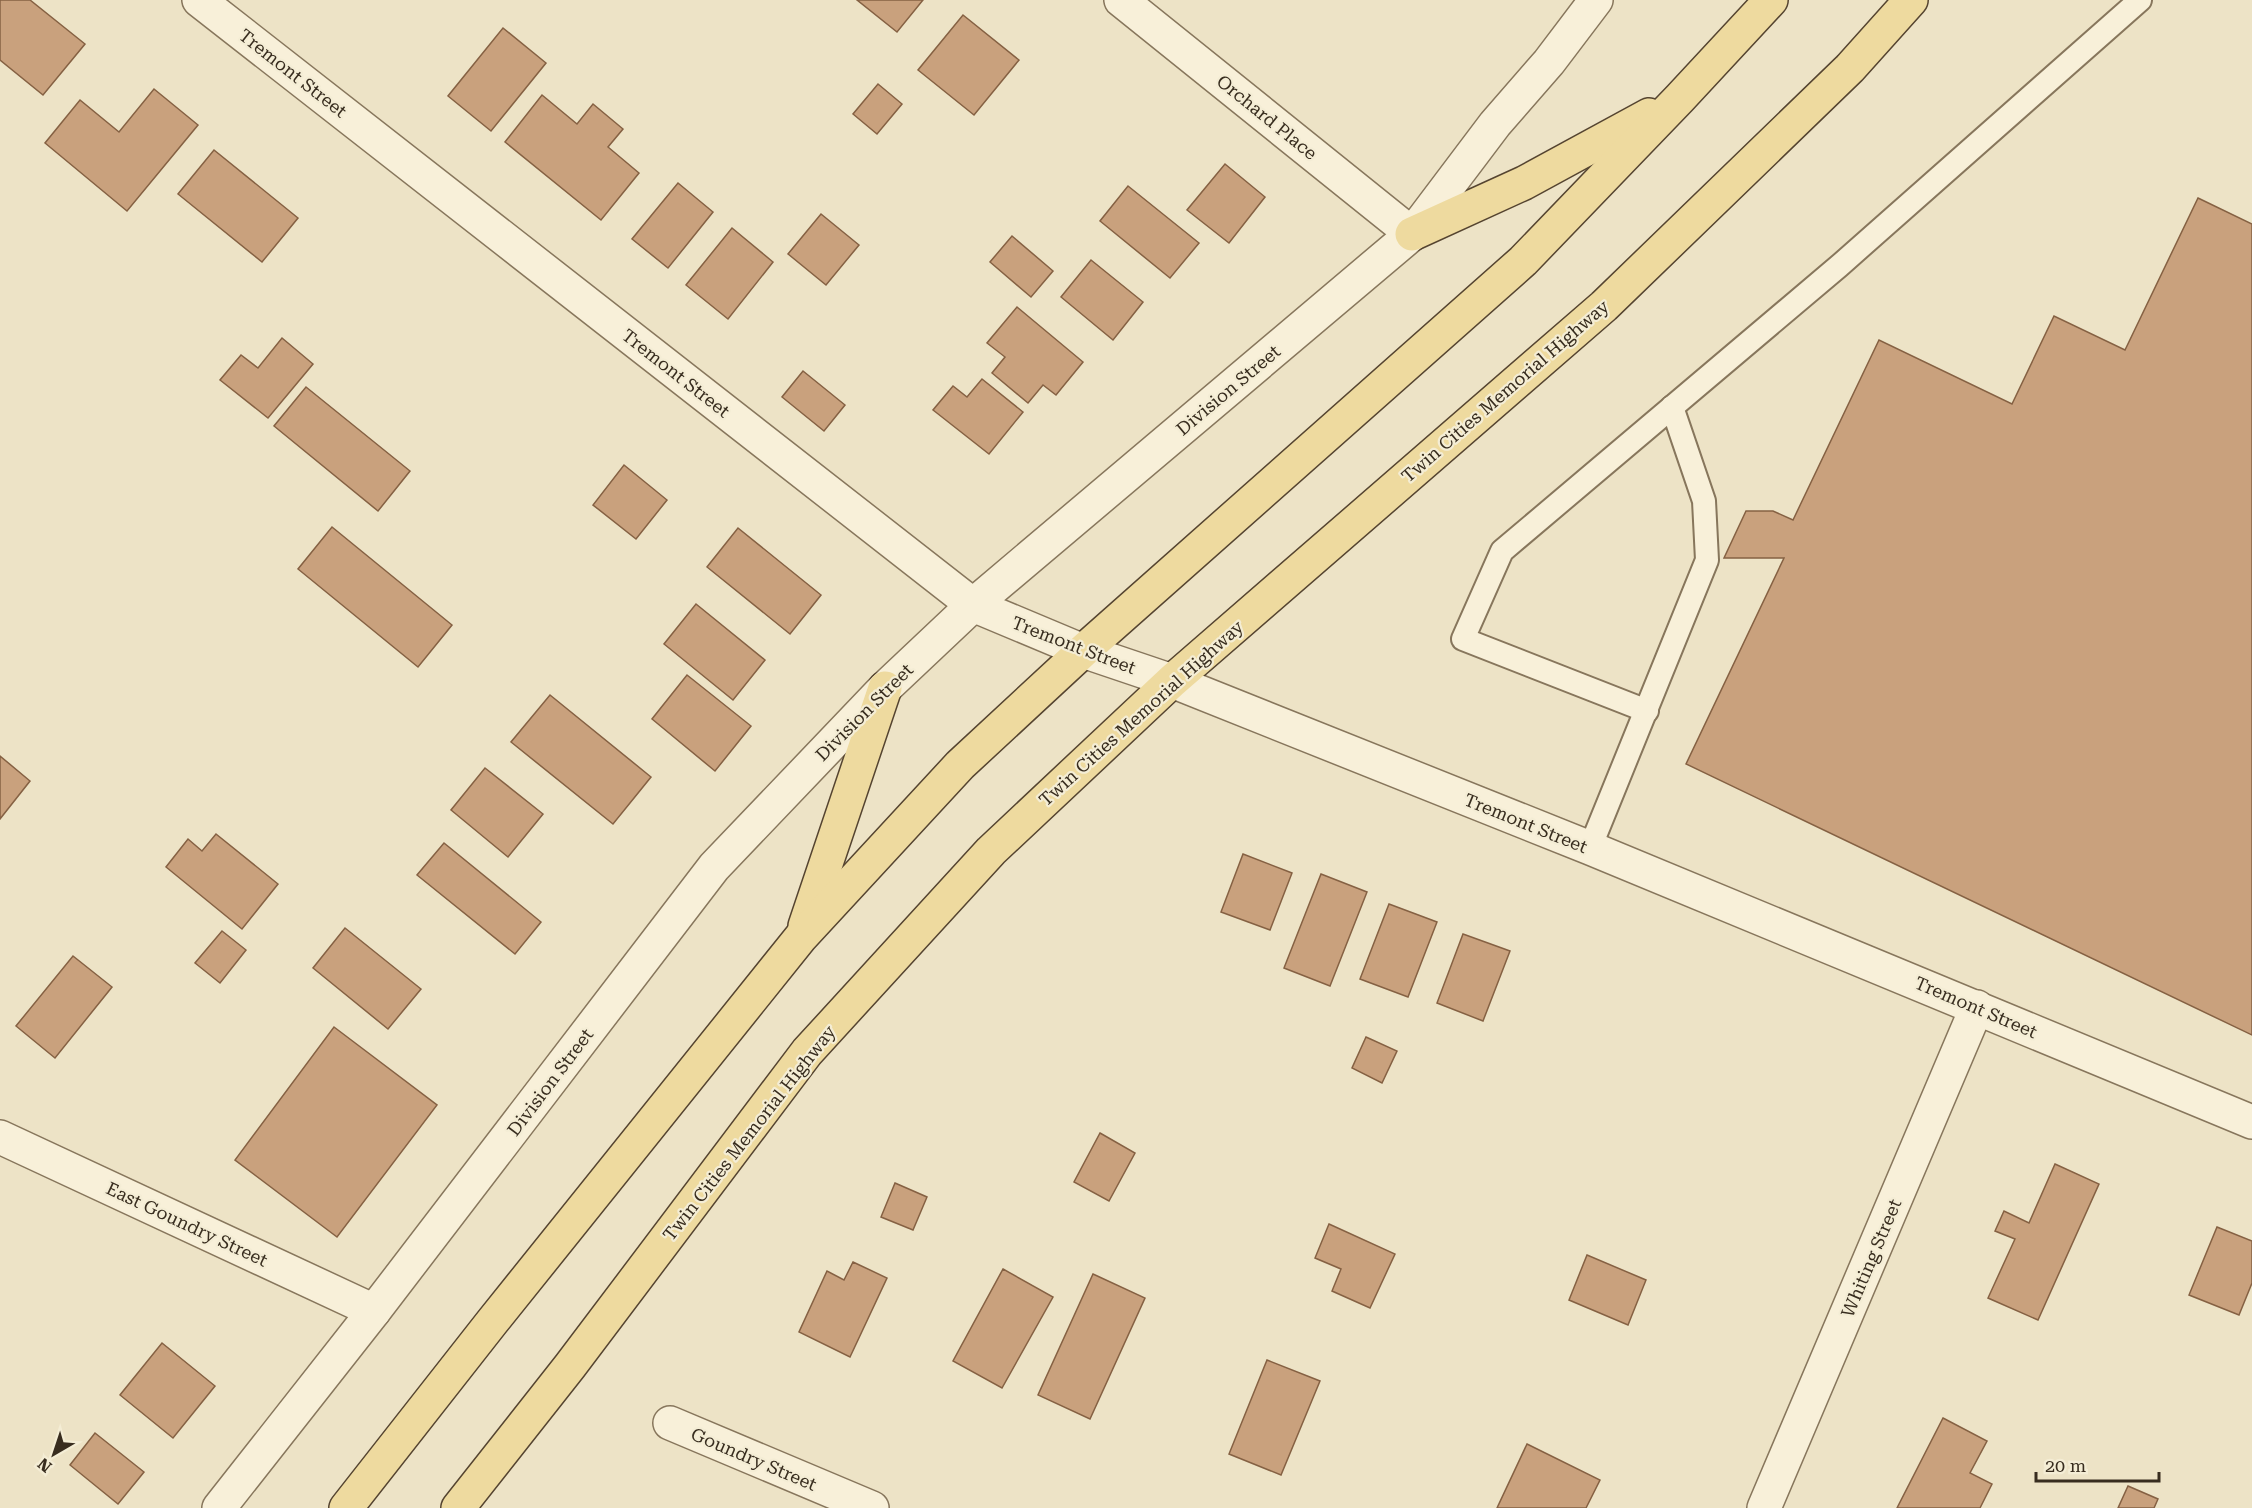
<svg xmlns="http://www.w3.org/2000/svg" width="2252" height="1508" viewBox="0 0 2252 1508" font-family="'Roboto Serif',serif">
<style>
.building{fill:#c9a17d;stroke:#856143;stroke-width:1.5}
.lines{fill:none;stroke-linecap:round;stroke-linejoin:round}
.service-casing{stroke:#87765c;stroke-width:26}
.minor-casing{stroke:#87765c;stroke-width:36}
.primary-casing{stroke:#554430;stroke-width:36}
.service{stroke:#f8f0d9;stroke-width:22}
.minor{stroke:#f8f0d9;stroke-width:33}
.primary{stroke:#eeda9f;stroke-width:33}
.labels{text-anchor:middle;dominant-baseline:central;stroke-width:4.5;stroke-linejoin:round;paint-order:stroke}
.street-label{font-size:18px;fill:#382d1f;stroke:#f4edd5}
</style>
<rect width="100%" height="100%" fill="#ede3c6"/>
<!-- building -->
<g class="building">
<path d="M0 0H30L85 44 43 95 0 60Z"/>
<path d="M857 0H923L897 32Z"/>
<path d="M963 15 1019 60 974 115 918 70Z"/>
<path d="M503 28 546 63 491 131 448 96Z"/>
<path d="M878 84 902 104 877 134 853 114Z"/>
<path d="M154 89 198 125 127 211 45 143 80 100 119 132Z"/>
<path d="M542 95 577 124 593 104 623 129 608 147 639 173 601 220 505 142Z"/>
<path d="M214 150 298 218 262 262 178 194Z"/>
<path d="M1225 164 1265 197 1229 243 1187 210Z"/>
<path d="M678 183 713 212 668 268 632 239Z"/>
<path d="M1128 186 1199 243 1170 278 1100 221Z"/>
<path d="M2198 198 2252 224V1035L1686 764 1784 558H1724L1746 511H1773L1793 520 1879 340 2012 404 2054 316 2125 350Z"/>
<path d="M821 214 859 245 826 285 788 254Z"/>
<path d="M732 228 773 262 728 319 686 285Z"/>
<path d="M1012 236 1053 271 1031 297 990 262Z"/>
<path d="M1091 260 1143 302 1113 340 1061 297Z"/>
<path d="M1017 307 1083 362 1056 395 1043 385 1028 403 992 373 1005 357 987 343Z"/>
<path d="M282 338 313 364 268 418 220 380 241 355 258 368Z"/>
<path d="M803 371 845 405 824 431 782 397Z"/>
<path d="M982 379 1023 412 989 454 933 410 953 386 967 397Z"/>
<path d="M306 387 410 471 378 511 274 426Z"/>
<path d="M624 465 667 500 636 539 593 505Z"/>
<path d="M332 527 452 625 418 667 298 569Z"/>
<path d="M738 528 821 595 790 634 707 567Z"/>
<path d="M696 604 765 660 733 700 664 644Z"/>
<path d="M687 675 751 726 715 771 652 719Z"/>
<path d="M550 695 651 777 613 824 511 742Z"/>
<path d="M0 756 30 781 0 819Z"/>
<path d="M485 768 543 814 508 857 451 810Z"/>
<path d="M216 834 278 884 242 929 166 867 188 839 202 851Z"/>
<path d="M444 843 541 922 515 954 417 875Z"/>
<path d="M1243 854 1292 873 1270 930 1221 912Z"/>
<path d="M1321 874 1367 892 1330 986 1284 968Z"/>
<path d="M1389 904 1437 922 1408 997 1360 979Z"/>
<path d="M345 928 421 989 388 1029 313 968Z"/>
<path d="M222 931 246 950 220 983 195 963Z"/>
<path d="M1463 934 1510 951 1483 1021 1437 1003Z"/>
<path d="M73 956 112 987 55 1058 16 1026Z"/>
<path d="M334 1027 437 1105 337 1237 235 1160Z"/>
<path d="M1366 1037 1397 1051 1382 1083 1352 1068Z"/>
<path d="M1100 1133 1135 1153 1109 1201 1074 1182Z"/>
<path d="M2055 1164 2099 1184 2038 1320 1988 1298 2015 1239 1995 1231 2004 1211 2029 1223Z"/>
<path d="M895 1183 927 1197 913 1230 881 1217Z"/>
<path d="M1329 1224 1395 1254 1370 1308 1332 1291 1341 1269 1315 1258Z"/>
<path d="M2217 1227 2252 1241V1283L2239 1315 2189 1295Z"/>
<path d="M1587 1255 1646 1280 1628 1325 1569 1300Z"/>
<path d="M853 1262 887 1278 850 1357 799 1332 827 1271 844 1280Z"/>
<path d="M1003 1269 1053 1297 1002 1388 953 1361Z"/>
<path d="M1093 1274 1145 1298 1090 1419 1038 1395Z"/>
<path d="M162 1343 215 1386 173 1438 120 1395Z"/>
<path d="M1267 1360 1320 1381 1281 1475 1229 1454Z"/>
<path d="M1943 1418 1987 1441 1970 1473 1992 1484 1980 1508H1897Z"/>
<path d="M95 1433 144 1472 118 1504 70 1465Z"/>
<path d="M1527 1444 1600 1480 1586 1508H1497Z"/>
<path d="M2128 1486 2158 1499 2154 1508H2118Z"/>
</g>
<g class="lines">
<!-- service casing -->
<g class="service-casing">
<g id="service">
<path d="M1647 711 1463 639 1502 551 1839 266 2140 0"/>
<path d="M1590 848 1707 560 1704 501 1672 407"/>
</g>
</g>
<!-- minor casing -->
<g class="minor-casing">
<g id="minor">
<path d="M199 0 973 605 1083 651 1172 681 1590 848 2252 1122"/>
<path d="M1121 0 1412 234"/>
<path d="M0 1137 374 1311"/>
<path d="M670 1423 872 1508"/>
<path d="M219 1508 374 1311 714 867 885 688 973 605 1412 234 1495 124 1549 62 1596 0"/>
<path d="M1764 1508 1977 1007"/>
</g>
</g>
<!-- primary casing -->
<g class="primary-casing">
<g id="primary">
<path d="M1412 234 1524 183 1649 115"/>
<path d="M805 926 885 688"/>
<path d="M346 1508 492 1322 801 937 960 765 1083 651 1523 261 1680 98 1771 0"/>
<path d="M458 1508 570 1366 807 1052 991 851 1172 681 1604 306 1850 68 1911 0"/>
</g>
</g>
<!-- service -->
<use href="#service" class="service"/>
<!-- minor -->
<use href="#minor" class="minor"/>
<!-- primary -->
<use href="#primary" class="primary"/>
</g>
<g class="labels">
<!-- street labels -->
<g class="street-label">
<text transform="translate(293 73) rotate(38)">Tremont Street</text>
<text transform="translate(1267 117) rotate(39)">Orchard Place</text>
<text transform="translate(676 373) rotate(38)">Tremont Street</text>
<text transform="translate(1228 390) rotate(-40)">Division Street</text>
<text transform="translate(1505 391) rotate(-41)">Twin Cities Memorial Highway</text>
<text transform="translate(1074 645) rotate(21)">Tremont Street</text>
<text transform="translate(864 712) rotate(-45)">Division Street</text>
<text transform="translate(1141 713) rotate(-42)">Twin Cities Memorial Highway</text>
<text transform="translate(1526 823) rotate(22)">Tremont Street</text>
<text transform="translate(1976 1007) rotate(23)">Tremont Street</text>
<text transform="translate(550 1082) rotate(-53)">Division Street</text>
<text transform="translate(749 1133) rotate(-52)">Twin Cities Memorial Highway</text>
<text transform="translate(187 1224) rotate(25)">East Goundry Street</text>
<text transform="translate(1871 1258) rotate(-67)">Whiting Street</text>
<text transform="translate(754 1459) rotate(23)">Goundry Street</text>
</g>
</g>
<!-- north arrow -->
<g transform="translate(54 1454) rotate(219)" stroke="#f4edd5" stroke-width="4.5" paint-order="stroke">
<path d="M0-4.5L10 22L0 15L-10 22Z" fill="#382d1f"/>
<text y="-9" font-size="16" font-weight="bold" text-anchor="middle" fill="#382d1f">N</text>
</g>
<!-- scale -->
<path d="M2036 1472v9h123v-9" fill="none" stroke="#382d1f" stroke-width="3"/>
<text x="2045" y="1472" font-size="18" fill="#382d1f" stroke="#f4edd5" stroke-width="4.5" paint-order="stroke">20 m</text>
</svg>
